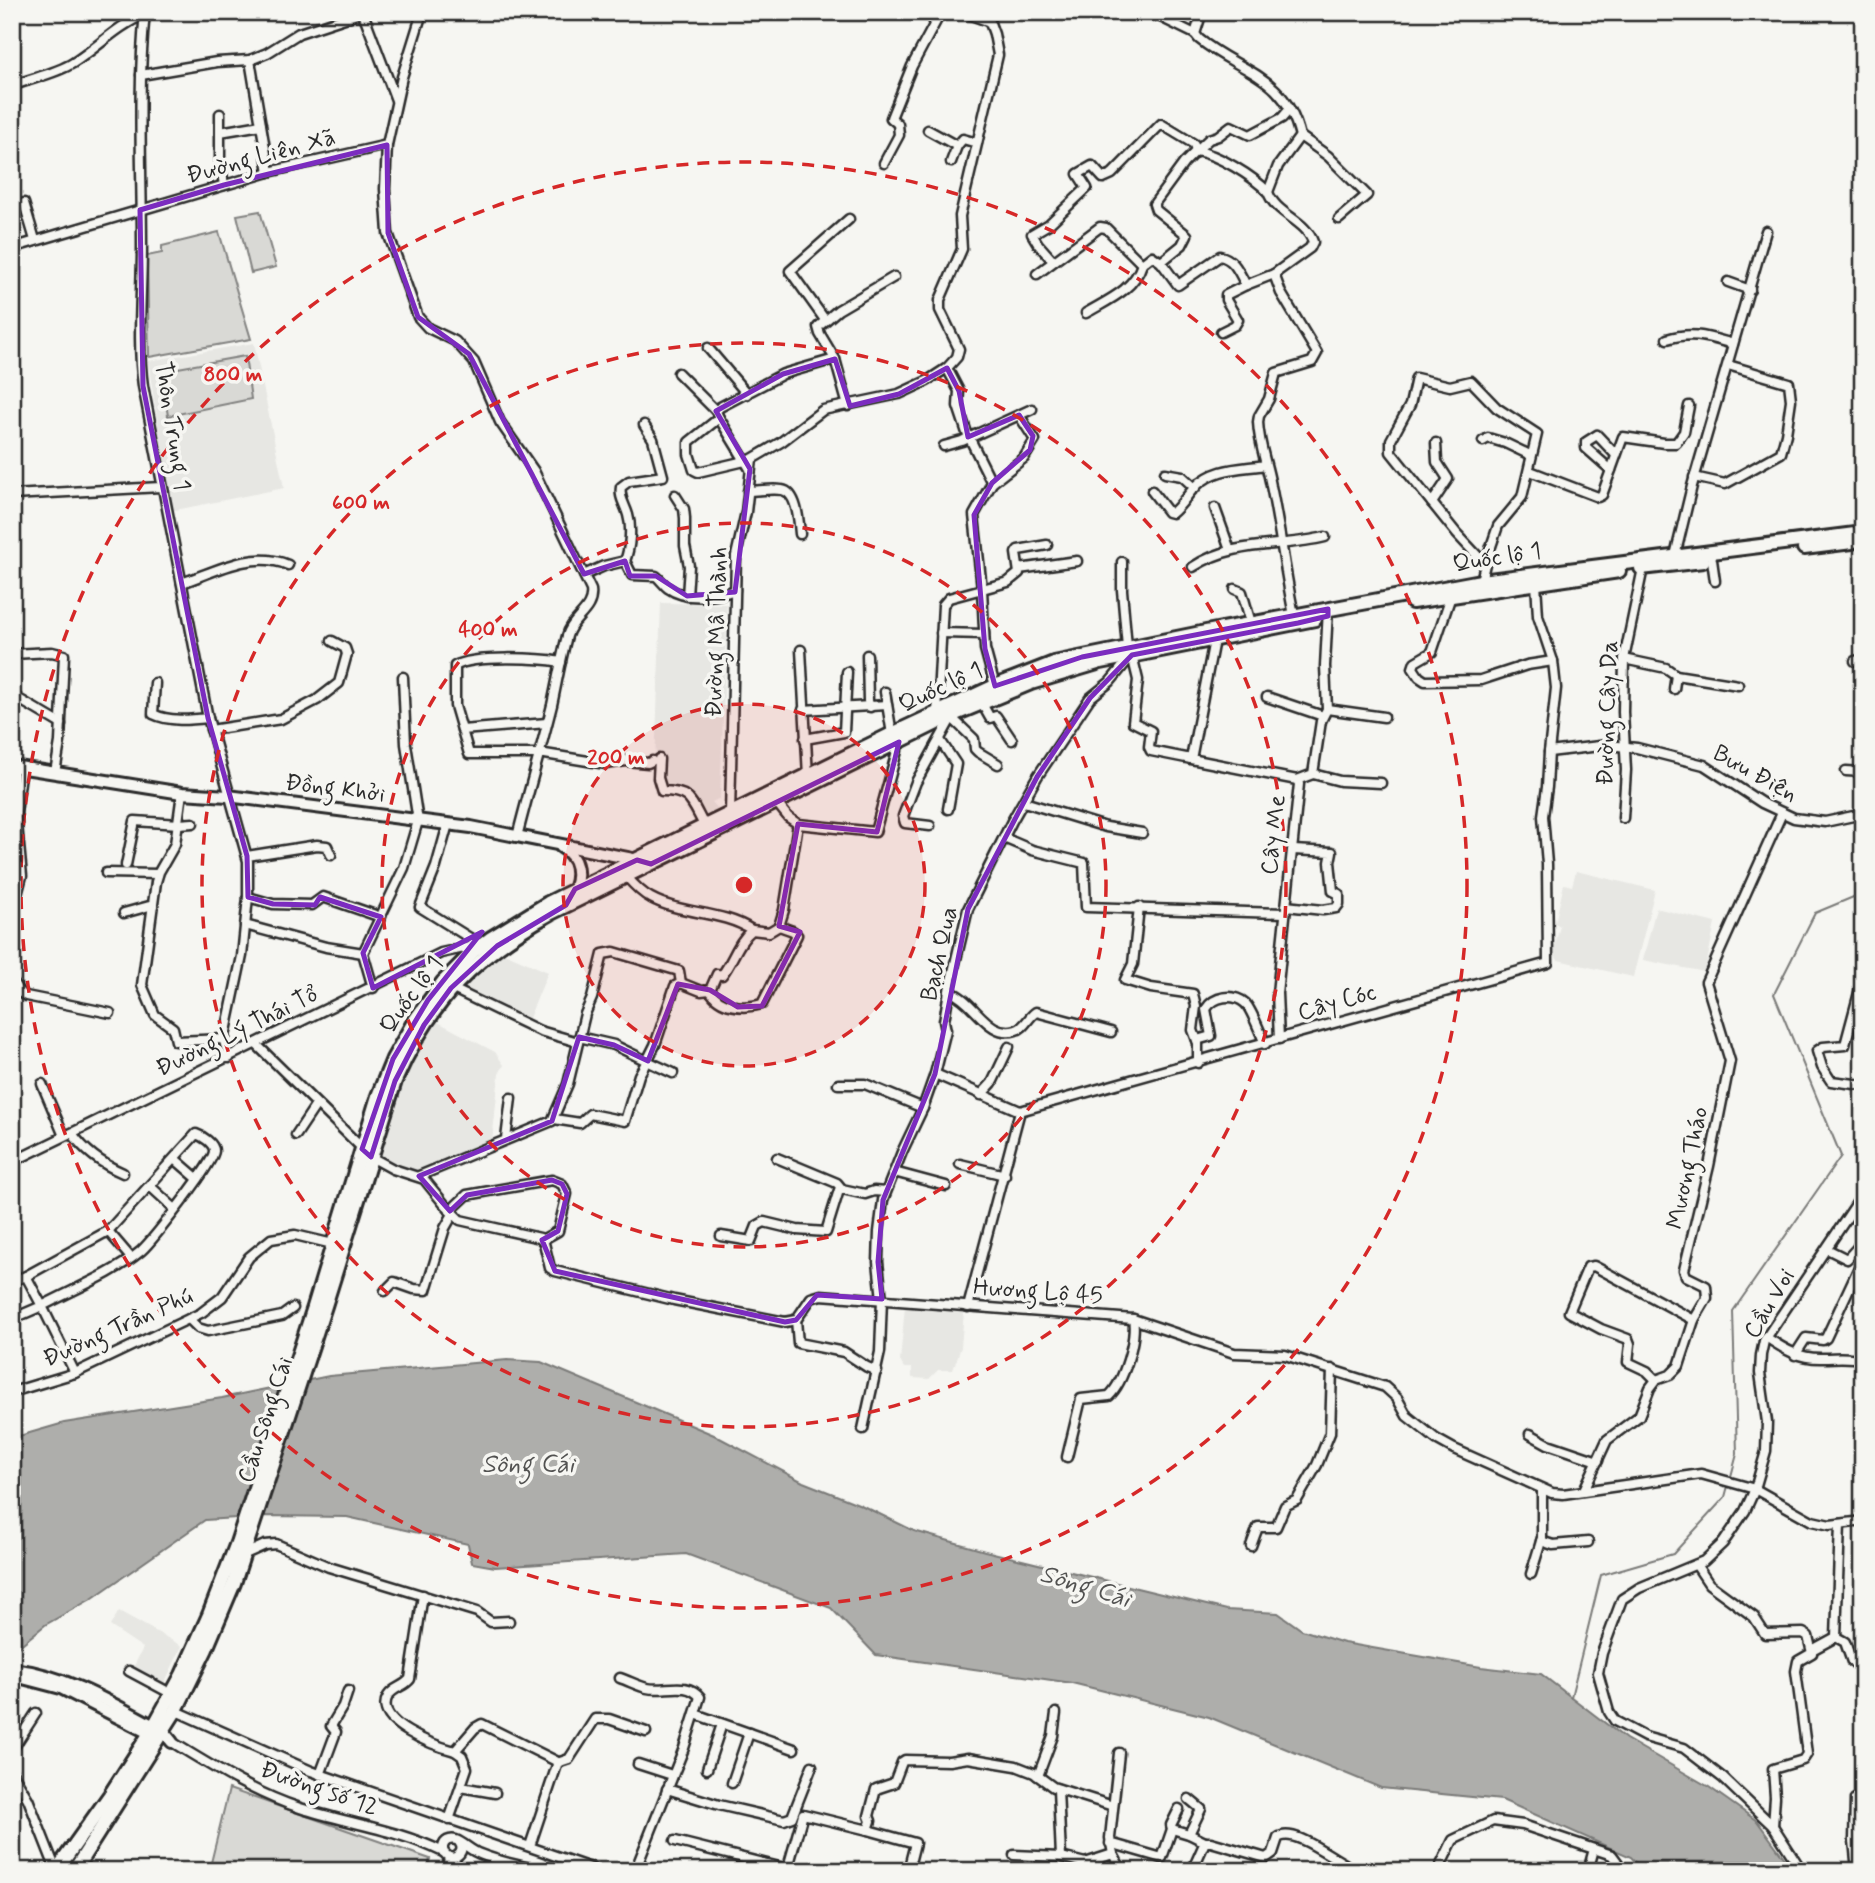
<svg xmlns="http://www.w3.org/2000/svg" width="1875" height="1883" viewBox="0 0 1875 1883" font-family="Mynerve,sans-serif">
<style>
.built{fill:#e7e7e3}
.green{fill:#d9d9d5;stroke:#828280;stroke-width:2}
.water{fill:#aeaeab;stroke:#7a7a78;stroke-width:2}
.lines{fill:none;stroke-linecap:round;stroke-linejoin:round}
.stream{stroke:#7a7a78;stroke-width:2}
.minor-casing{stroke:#2b2b2b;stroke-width:13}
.major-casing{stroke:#2b2b2b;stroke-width:16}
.highway-casing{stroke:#2b2b2b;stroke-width:18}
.minor{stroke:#f6f6f2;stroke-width:8}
.major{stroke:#f6f6f2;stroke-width:10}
.highway{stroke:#f6f6f2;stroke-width:12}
.marked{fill:none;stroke:#7b2cbf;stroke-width:5;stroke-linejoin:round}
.ring{fill:none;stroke:#d62828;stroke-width:3.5;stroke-dasharray:12 9}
.labels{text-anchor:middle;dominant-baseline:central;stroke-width:7;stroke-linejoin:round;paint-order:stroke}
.street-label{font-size:24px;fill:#2b2b2b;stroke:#f6f6f2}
.water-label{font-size:26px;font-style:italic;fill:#525251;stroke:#f6f6f2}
.centre{fill:#d62828;stroke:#f6f6f2;stroke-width:3.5}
.ring-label{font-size:21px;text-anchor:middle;font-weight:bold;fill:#d62828;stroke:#f6f6f2;stroke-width:7;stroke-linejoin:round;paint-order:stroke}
</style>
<rect width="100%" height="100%" fill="#f6f6f2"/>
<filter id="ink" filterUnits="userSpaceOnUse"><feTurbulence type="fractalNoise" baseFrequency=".0143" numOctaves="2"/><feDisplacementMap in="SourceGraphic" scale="14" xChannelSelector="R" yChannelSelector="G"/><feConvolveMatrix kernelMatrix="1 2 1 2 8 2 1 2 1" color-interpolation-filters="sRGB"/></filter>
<g filter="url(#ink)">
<!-- built -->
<g class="built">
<path d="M254 343 284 488 171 511 148 361Z"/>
<path d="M661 603 727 604 720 798 712 802 718 809 695 824 679 796 654 793Z"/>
<path d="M1576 871 1655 890 1633 977 1558 960 1553 953 1560 926 1555 923 1564 884 1572 886Z"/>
<path d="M1656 908 1715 923 1705 972 1643 960Z"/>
<path d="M502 952 548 972 527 1023 459 990 488 961Z"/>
<path d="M434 1020 495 1052 504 1065 499 1074 492 1143 418 1172 376 1156 415 1054Z"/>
<path d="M905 1306 964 1312 961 1347 953 1370H938L929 1379 912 1378V1368H904L900 1361Z"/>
<path d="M119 1611 182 1646 163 1686 132 1670 143 1648 110 1626Z"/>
</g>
<!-- green -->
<g class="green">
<path d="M260 211 276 267 251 273 237 215Z"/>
<path d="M219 232 251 339 149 357 147 256 162 253V246Z"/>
<path d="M245 356 251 399 168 416 161 371Z"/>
<path d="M229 1789 430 1859 427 1871H209Z"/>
</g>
<!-- water -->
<path class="water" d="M507 1360 541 1362 714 1435 803 1482 861 1505 914 1531 985 1551 1227 1610 1278 1613 1302 1630 1344 1643 1481 1667 1541 1674 1626 1739 1709 1787 1757 1821 1794 1871H1644L1631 1857 1502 1800 1381 1788 1209 1717 1072 1683 876 1655 831 1608 686 1554 495 1567 472 1563 468 1544 347 1517 266 1516 205 1520 93 1598 45 1625 17 1648H12V1438L64 1423 222 1398 329 1376Z"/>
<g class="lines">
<!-- stream -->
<g class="stream">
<path d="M1730 1480 1737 1454 1733 1311 1841 1156 1774 994 1815 913 1863 893"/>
<path d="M1571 1697 1601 1575 1673 1554 1725 1497 1728 1486"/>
</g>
<!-- minor casing -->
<g class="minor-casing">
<g id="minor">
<path d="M145 12C137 91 142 169 142 247 142 293 137 340 143 386L208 718 248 861V897L242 956 224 1041 229 1058"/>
<path d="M962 12 990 22"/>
<path d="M1150 12 1195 34"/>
<path d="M1202 12 1195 34 1199 39C1241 73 1285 74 1300 136"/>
<path d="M250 60 269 172"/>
<path d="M141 75 217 62 250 60 267 53 299 33 360 13 365 18 396 100"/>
<path d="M12 86C32 78 55 74 73 63 98 47 117 26 145 14"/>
<path d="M220 114V161L224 185"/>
<path d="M928 130 957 146"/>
<path d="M220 132 261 125"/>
<path d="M1300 136 1328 156 1367 195 1339 219"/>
<path d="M387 145 385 189 388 233 418 317 428 328 455 341 474 362 500 422 534 471 591 590C594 611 572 617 567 636 561 658 557 682 552 705 541 749 528 793 517 837"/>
<path d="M951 162 957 146 963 139 977 143"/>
<path d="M884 163 899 135 898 124 891 118 912 66 941 12"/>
<path d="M1268 192C1253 176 1217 154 1196 151L1184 163 1154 204 1156 210 1187 235 1182 245 1161 262 1178 285 1220 256C1235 259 1239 273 1246 285L1274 274"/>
<path d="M24 203 35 240"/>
<path d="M12 248 269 172 387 145 402 77 421 16 424 12"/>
<path d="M1053 261 1038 244 1032 234 1049 224 1087 188 1078 174 1092 166 1103 178 1112 174 1161 124 1194 144 1196 151 1209 139 1218 136 1231 126 1250 135 1282 118 1289 110"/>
<path d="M1037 274 1100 227 1106 228 1142 264 1152 256 1161 262"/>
<path d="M1728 282 1750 290"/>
<path d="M1086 313C1108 300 1134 290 1142 264"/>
<path d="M825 320 790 271 849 219"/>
<path d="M1221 332 1235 325 1238 320 1226 300V295L1246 285"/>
<path d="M1667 339C1692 331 1708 337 1733 344"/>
<path d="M708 348 747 394"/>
<path d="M835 359 820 334 818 327 838 310 894 277"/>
<path d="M947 368 959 391 958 406 967 433 992 483"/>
<path d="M678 373 716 411"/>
<path d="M719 418 689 442V454L694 470 698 472 749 460"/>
<path d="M1483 441 1488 438 1505 443 1530 455"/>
<path d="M944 446 962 441 1032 409"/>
<path d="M750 469 719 418 716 411 720 407 783 374 835 359 848 406"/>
<path d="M1611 470 1586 448V442L1597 435 1616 455"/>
<path d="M1530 471 1598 497 1602 495 1623 437 1664 443H1676L1684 432 1689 406"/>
<path d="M1165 473 1182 476 1195 488"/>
<path d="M1694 477 1725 484 1781 453 1786 434 1791 400 1789 383 1728 365"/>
<path d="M748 491C758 491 772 488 782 490 797 492 799 522 800 534"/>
<path d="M1152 491 1168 512 1172 513C1181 506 1187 495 1195 487 1215 467 1240 469 1265 465"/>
<path d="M12 495 161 487"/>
<path d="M675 495 684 509 685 518V546L689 566 687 596"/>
<path d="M1432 503 1448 479 1437 462 1436 443"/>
<path d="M1215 508 1230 550"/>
<path d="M1675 556 1692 486 1766 231"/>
<path d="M1712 560 1715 581"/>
<path d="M625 561C630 548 632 528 628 515 625 504 619 498 621 487L629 481 663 476 653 439 644 425"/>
<path d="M625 561 632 575 656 576C661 580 664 585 668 588 686 601 716 597 735 590"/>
<path d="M1122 562V590L1127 647"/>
<path d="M1193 567C1234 540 1280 548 1325 537"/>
<path d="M1019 569 1077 561"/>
<path d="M584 575 604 566 625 561"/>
<path d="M1481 581 1485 564 1457 534 1391 452V440L1410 405 1416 378 1450 386 1471 381 1497 408 1537 434 1522 497 1498 526 1485 564"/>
<path d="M182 583C216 571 253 550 288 565"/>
<path d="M1536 583 1538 616 1553 661 1556 688 1549 752 1608 745 1637 748 1704 765 1762 803 1794 818 1825 822 1863 814"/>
<path d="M1235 589 1242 592 1251 623"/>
<path d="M1451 596 1432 652 1415 662 1413 668 1419 677 1425 681 1481 680 1527 665 1553 661"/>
<path d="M1294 615C1285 572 1280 529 1271 486 1267 464 1259 445 1258 422L1259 416 1269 399 1276 373 1312 362 1317 353 1281 293 1274 274 1310 248 1313 242C1306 220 1275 214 1268 192L1278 166 1300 136"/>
<path d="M941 633 984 634"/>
<path d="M1214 640 1191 759 1297 780 1299 784 1277 993 1279 1039"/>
<path d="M801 650 808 776"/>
<path d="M12 654 52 652 64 655 60 742 55 773"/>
<path d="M867 655 868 701 870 707"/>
<path d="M1132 655 1138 680 1133 722 1151 731 1149 747 1151 751 1191 759"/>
<path d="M1624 659 1666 668 1676 675 1674 689"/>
<path d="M1855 661 1863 659"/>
<path d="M561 662C539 658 473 655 455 666V706L469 754H545L606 764 626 761 648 763 652 761"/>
<path d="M1676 675 1738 685"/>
<path d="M155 683 153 714C169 722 190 720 208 718"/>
<path d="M995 686 985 649 982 589 974 515 992 483 1024 458 1035 440 1019 415"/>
<path d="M885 692 892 734"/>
<path d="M12 695 61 724"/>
<path d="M1267 697 1323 716"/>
<path d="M981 702 990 718 996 716 1012 740"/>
<path d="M1327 709 1384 717"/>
<path d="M803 710 887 705"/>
<path d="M937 714 943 605 949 598 1008 582 1019 573 1016 553 1018 550 1047 545"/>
<path d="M952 718 974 739 975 749 978 752 998 764"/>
<path d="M211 730 281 719 317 700 339 683 347 654 345 648 332 641"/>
<path d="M462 730 547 723"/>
<path d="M805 739 844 732 847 672"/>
<path d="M940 740 956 764 948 809"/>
<path d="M659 759 658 778 662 791C692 791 691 802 705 827"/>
<path d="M1846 771 1863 772"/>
<path d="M1313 774 1340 781 1381 783"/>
<path d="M1297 780 1313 774 1321 721 1327 709 1325 666 1328 609"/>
<path d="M182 793 175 844 159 872 156 882 142 985 155 1015 173 1028 176 1041 225 1039"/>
<path d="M1024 802 1106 827 1142 833"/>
<path d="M730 814 736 556 746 512 752 459 781 442 823 410 899 394 927 381 947 368 957 357 959 349 940 310V300L962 249 960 216 998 55 994 34 986 12"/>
<path d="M1623 818 1626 770 1623 712 1624 659 1643 568"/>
<path d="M448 824 436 867 420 907 481 945"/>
<path d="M798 824 875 832 897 751V743"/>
<path d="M930 826 905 823 903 816 916 782 953 715"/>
<path d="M1004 838 1032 850 1084 863 1086 907 1284 913"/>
<path d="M247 856 317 845 327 846 331 855"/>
<path d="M126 865 135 821 179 824 193 823"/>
<path d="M106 873 158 874"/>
<path d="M626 876C633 884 641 893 651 898 682 915 721 910 752 930"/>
<path d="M248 897 273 904 312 905 323 897 381 917"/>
<path d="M1286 906 1323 910 1336 908 1339 904V894L1333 891 1330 862 1332 852 1293 850"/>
<path d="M1139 907 1133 964 1125 980 1151 988 1193 994 1196 1006 1193 1030 1198 1043V1063"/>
<path d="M124 913 153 905"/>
<path d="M245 925 326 947 363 953"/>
<path d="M12 956 14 907 22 876 16 813 22 767"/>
<path d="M12 969V979"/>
<path d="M12 981 19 992 26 996 110 1013"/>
<path d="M373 988 363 953 404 868 418 821 406 744 403 677"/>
<path d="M451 988 540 1031 578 1042"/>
<path d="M1863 989H1860L1845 1045 1823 1047 1817 1051 1822 1067 1831 1081 1863 1085"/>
<path d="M710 990C719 1008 745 1009 762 1004L797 935 793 931 779 926"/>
<path d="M951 992C975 1001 988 1039 1016 1030 1025 1028 1028 1017 1036 1012L1111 1032"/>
<path d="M579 1037 614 1045 647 1061 655 1045 675 986 681 983 701 991 710 990 717 974 722 975C733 961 738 941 752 930L769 932 779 926 784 910 798 824 788 817 776 802"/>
<path d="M1197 1040 1211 1036 1206 1009C1214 996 1233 993 1245 1003 1250 1007 1262 1036 1265 1044"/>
<path d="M256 1044 371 1157 393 1169 424 1179 445 1205 460 1220 540 1238 544 1243 550 1268 555 1271 674 1300 785 1322 796 1320 811 1298 821 1295 1133 1319 1234 1353 1285 1355 1385 1387 1397 1398 1407 1416 1436 1439 1454 1449 1552 1493 1563 1494 1701 1474 1755 1489 1812 1521 1830 1525 1863 1521"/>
<path d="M935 1074 1020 1111 1548 963 1547 864 1543 816 1547 787 1549 752"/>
<path d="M42 1084 64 1136"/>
<path d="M838 1084H865L923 1108"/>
<path d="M981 1095 992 1083 1009 1047"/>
<path d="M554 1119 580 1123 590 1114 625 1121 639 1075 647 1061 673 1073"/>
<path d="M72 1133C85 1152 102 1164 123 1173"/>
<path d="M296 1135 316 1105"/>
<path d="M506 1139 511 1098"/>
<path d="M777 1158 837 1183 842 1189 865 1194 874 1191 885 1192"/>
<path d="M175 1159 198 1179"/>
<path d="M12 1162 441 953 478 945"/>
<path d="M960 1164 1005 1175"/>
<path d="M894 1172 946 1186"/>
<path d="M419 1176 552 1121 568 1084 585 1014 592 998 603 954 614 952 679 971 681 983"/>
<path d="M151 1187 175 1209"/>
<path d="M450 1211 467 1195 552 1180 562 1184 567 1194 558 1231 542 1240"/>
<path d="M108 1231 131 1258"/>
<path d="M721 1236 751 1241 757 1226 764 1222 797 1230 826 1232 839 1190 842 1189"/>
<path d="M1827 1249 1847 1259 1857 1248 1863 1237"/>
<path d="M26 1276 108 1231 196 1134C202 1136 214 1143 214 1151 214 1163 152 1241 141 1251 113 1274 74 1289 42 1306L75 1373"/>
<path d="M12 1281 26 1276 42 1306 12 1319"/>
<path d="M385 1291 394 1282 414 1289 426 1290 445 1228 453 1214"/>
<path d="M968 1307 1020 1111"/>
<path d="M189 1319 198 1328 208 1331 282 1316 293 1308"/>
<path d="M796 1320 798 1343 844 1352 867 1367 877 1371"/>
<path d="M1766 1337C1785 1350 1800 1359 1823 1358 1837 1358 1849 1356 1863 1360"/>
<path d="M1795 1355 1806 1338 1823 1340 1826 1338 1860 1265"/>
<path d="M1656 1380 1647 1371 1628 1362 1630 1344 1628 1339 1601 1329 1569 1312 1588 1267 1594 1266 1694 1320"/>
<path d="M12 1392 75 1373 201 1313 222 1297 249 1257 271 1239 295 1235 333 1244"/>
<path d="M863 1429 880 1352 882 1299 878 1262 879 1232 883 1200 902 1152 923 1108 935 1074 946 1030 944 1021 950 985 968 909 1012 821 1037 777 1090 698 1110 682 1132 655"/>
<path d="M1530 1434 1548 1444 1598 1461"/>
<path d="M1067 1457 1081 1399 1109 1396C1124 1382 1137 1338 1133 1319"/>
<path d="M1584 1490 1607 1440 1639 1416 1650 1388 1656 1380 1670 1375 1679 1366 1694 1320 1707 1298 1706 1286 1686 1276 1684 1270 1709 1166 1730 1061 1706 982 1782 813"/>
<path d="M1840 1524 1836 1637 1845 1642 1852 1662H1863"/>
<path d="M1541 1541 1553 1545 1588 1542"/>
<path d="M1251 1546 1258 1527H1276L1285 1506 1297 1500 1317 1465 1330 1433 1332 1369"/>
<path d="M245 1554 265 1545 276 1544 329 1567 477 1612 491 1622 509 1621"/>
<path d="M1697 1566 1709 1584 1754 1617 1765 1634 1803 1633 1808 1636 1812 1653 1798 1661 1796 1671 1807 1754 1803 1760 1773 1769 1775 1797 1773 1826"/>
<path d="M1531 1574 1542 1538V1490"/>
<path d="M423 1595 410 1679C404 1687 394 1687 388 1696 372 1723 436 1746 455 1751L475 1728 482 1724 556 1761 557 1765 530 1846"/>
<path d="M1812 1650 1836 1637"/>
<path d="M129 1671 172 1694"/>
<path d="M620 1678C629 1681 638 1686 647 1688 664 1692 687 1680 700 1697L684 1748 635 1871"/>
<path d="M174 1710 311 1771 599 1871"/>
<path d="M695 1714 794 1749"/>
<path d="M172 1742C213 1767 254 1793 300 1808 347 1823 399 1830 443 1852"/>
<path d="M12 1750 36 1713"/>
<path d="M1119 1753 1110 1838 1113 1854 1122 1871"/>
<path d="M557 1763 569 1759 595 1719H609L646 1732"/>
<path d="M638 1764 672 1775"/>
<path d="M707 1769 722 1724"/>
<path d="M12 1772 28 1799 56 1870"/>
<path d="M320 1775 336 1732 331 1726 343 1706 348 1691"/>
<path d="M1038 1776 1053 1736 1056 1713"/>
<path d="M732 1783 749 1733"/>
<path d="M461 1787 495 1793"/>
<path d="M667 1789 719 1805 784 1820 792 1817 812 1766"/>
<path d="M1058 1789 1061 1857"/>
<path d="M449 1820 467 1768 462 1756 455 1751"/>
<path d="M1172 1829 1189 1834 1205 1842"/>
<path d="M1189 1834 1201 1809 1189 1799"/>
<path d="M1854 1840 1855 1799"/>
<path d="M675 1841 795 1871"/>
<path d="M459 1842C464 1849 461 1855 453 1858 436 1854 443 1836 456 1840 464 1843 471 1851 480 1854 499 1862 520 1865 540 1871"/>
<path d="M1110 1843 1162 1858 1172 1829 1171 1825 1179 1809"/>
<path d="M1594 1849 1612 1855 1618 1863 1617 1870"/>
<path d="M1014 1855 1061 1857 1085 1863 1079 1871"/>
<path d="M1085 1863 1113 1854"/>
<path d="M446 1871 449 1858"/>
<path d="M787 1871 803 1814 868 1830"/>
<path d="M908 1871 915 1843 868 1830 871 1821 869 1816 876 1789 894 1783 902 1762 905 1760 949 1761 968 1758 1016 1766 1034 1773 1053 1787 1113 1806"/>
<path d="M1192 1871 1205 1842H1211L1266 1858 1273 1853 1278 1838C1293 1827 1329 1856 1345 1864L1347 1871"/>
<path d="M1438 1871 1453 1840 1493 1821 1523 1825 1594 1849 1588 1871"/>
<path d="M1802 1871 1773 1826 1723 1778 1684 1748 1645 1737 1615 1721 1609 1712 1598 1673 1602 1653 1622 1599 1639 1588 1704 1561 1723 1543 1745 1511 1755 1489 1766 1451 1767 1422 1760 1373 1761 1355 1764 1341 1863 1194"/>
<path d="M1857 1871 1854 1840 1863 1839"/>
</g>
</g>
<!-- major casing -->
<g class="major-casing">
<g id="major">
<path d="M12 766 182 793 228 796 471 827 638 860"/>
<path d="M561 847C579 857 581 876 572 894"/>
<path d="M12 1669C67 1675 115 1705 163 1731L172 1742"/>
<path d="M19 1677 61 1688 157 1737"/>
</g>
</g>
<!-- highway casing -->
<g class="highway-casing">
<g id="highway">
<path d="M1804 548 1852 542"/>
<path d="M1641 568 1703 561"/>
<path d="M1412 602 1619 571"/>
<path d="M56 1871 110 1795 150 1733 182 1675 209 1615 237 1543 314 1307 378 1096 393 1059 415 1020 443 982 474 951 491 938 548 903 892 734 995 686 1054 663 1206 632 1481 581 1863 533"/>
<path d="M74 1871 176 1710 206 1649 234 1583 325 1306 395 1081C429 1002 476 954 551 913L953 715 1031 683 1101 662 1315 619"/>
</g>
</g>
<!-- minor -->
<use href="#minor" class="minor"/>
<!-- major -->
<use href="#major" class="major"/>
<!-- highway -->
<use href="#highway" class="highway"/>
</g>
</g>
<!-- marked area -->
<path class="marked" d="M387 145 388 233 418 317 469 354 584 574 625 561 630 576H656L687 596 735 592 750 469 716 411 783 374 835 359 850 406 899 394 947 368 959 391 968 437 1019 415 1033 436 1030 450 992 483 974 515 985 649 995 686 1082 657 1328 609V616L1298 623 1132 655 1090 698 1037 777 968 909 935 1074 883 1200 878 1262 882 1299 817 1295 796 1320 785 1322 555 1271 542 1240 558 1231 567 1194 562 1184 552 1180 467 1195 450 1211 419 1176 552 1121 579 1037 614 1045 648 1061 678 984 710 990 738 1007 762 1006 800 932 779 926 798 824 877 832 899 742 651 864 637 860 575 889 566 905 497 946 451 988 424 1025 395 1081 371 1157 362 1149 393 1059 428 1000 482 932 373 988 363 953 381 917 320 897 315 905 273 904 248 897 247 856 208 718 143 386 140 210 224 185Z"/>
<!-- distance rings -->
<circle cx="744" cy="885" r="181" fill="#d62828" fill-opacity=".12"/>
<g class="ring">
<circle cx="744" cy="885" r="181"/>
<circle cx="744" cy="885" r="362"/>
<circle cx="744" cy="885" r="542"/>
<circle cx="744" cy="885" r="723"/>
</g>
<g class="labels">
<!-- street labels -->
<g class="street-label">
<text transform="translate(261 157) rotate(-15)">Đường Liên Xã</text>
<text transform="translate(172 426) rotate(81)">Thôn Trung 1</text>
<text transform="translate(1497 558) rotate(-9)">Quốc lộ 1</text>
<text transform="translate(717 632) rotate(-88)">Đường Mâ Thành</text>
<text transform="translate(941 688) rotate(-25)">Quốc lộ 1</text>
<text transform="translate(1608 713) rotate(-88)">Đường Cây Da</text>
<text transform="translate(1755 774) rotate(29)">Bưu Điện</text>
<text transform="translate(335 789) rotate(7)">Đồng Khởi</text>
<text transform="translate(1274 835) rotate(-84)">Cây Me</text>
<text transform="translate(940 954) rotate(-77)">Bạch Qua</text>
<text transform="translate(412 995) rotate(-54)">Quốc lộ 1</text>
<text transform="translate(1337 1003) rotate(-16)">Cây Cóc</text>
<text transform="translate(237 1032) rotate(-26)">Đường Lý Thái Tổ</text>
<text transform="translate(1688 1168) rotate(-78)">Mương Tháo</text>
<text transform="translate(1038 1292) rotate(4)">Hương Lộ 45</text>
<text transform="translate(1770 1304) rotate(-59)">Cầu Voi</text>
<text transform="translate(118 1328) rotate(-24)">Đường Trần Phú</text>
<text transform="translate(266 1420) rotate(-72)">Cầu Sông Cái</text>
<text transform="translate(319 1789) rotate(19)">Đường số 12</text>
</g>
<!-- water labels -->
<g class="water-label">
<text x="528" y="1465">Sông Cái</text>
<text transform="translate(1085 1587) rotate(17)">Sông Cái</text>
</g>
</g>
<circle cx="744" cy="885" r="10" class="centre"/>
<g class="ring-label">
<text x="233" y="381">800 m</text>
<text x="361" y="509">600 m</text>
<text x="488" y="636">400 m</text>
<text x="616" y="764">200 m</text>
</g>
<!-- margin -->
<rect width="1875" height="1883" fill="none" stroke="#f6f6f2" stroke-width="42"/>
<rect x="21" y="21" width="1833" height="1841" fill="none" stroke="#2b2b2b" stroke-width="2.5" filter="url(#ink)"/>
</svg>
